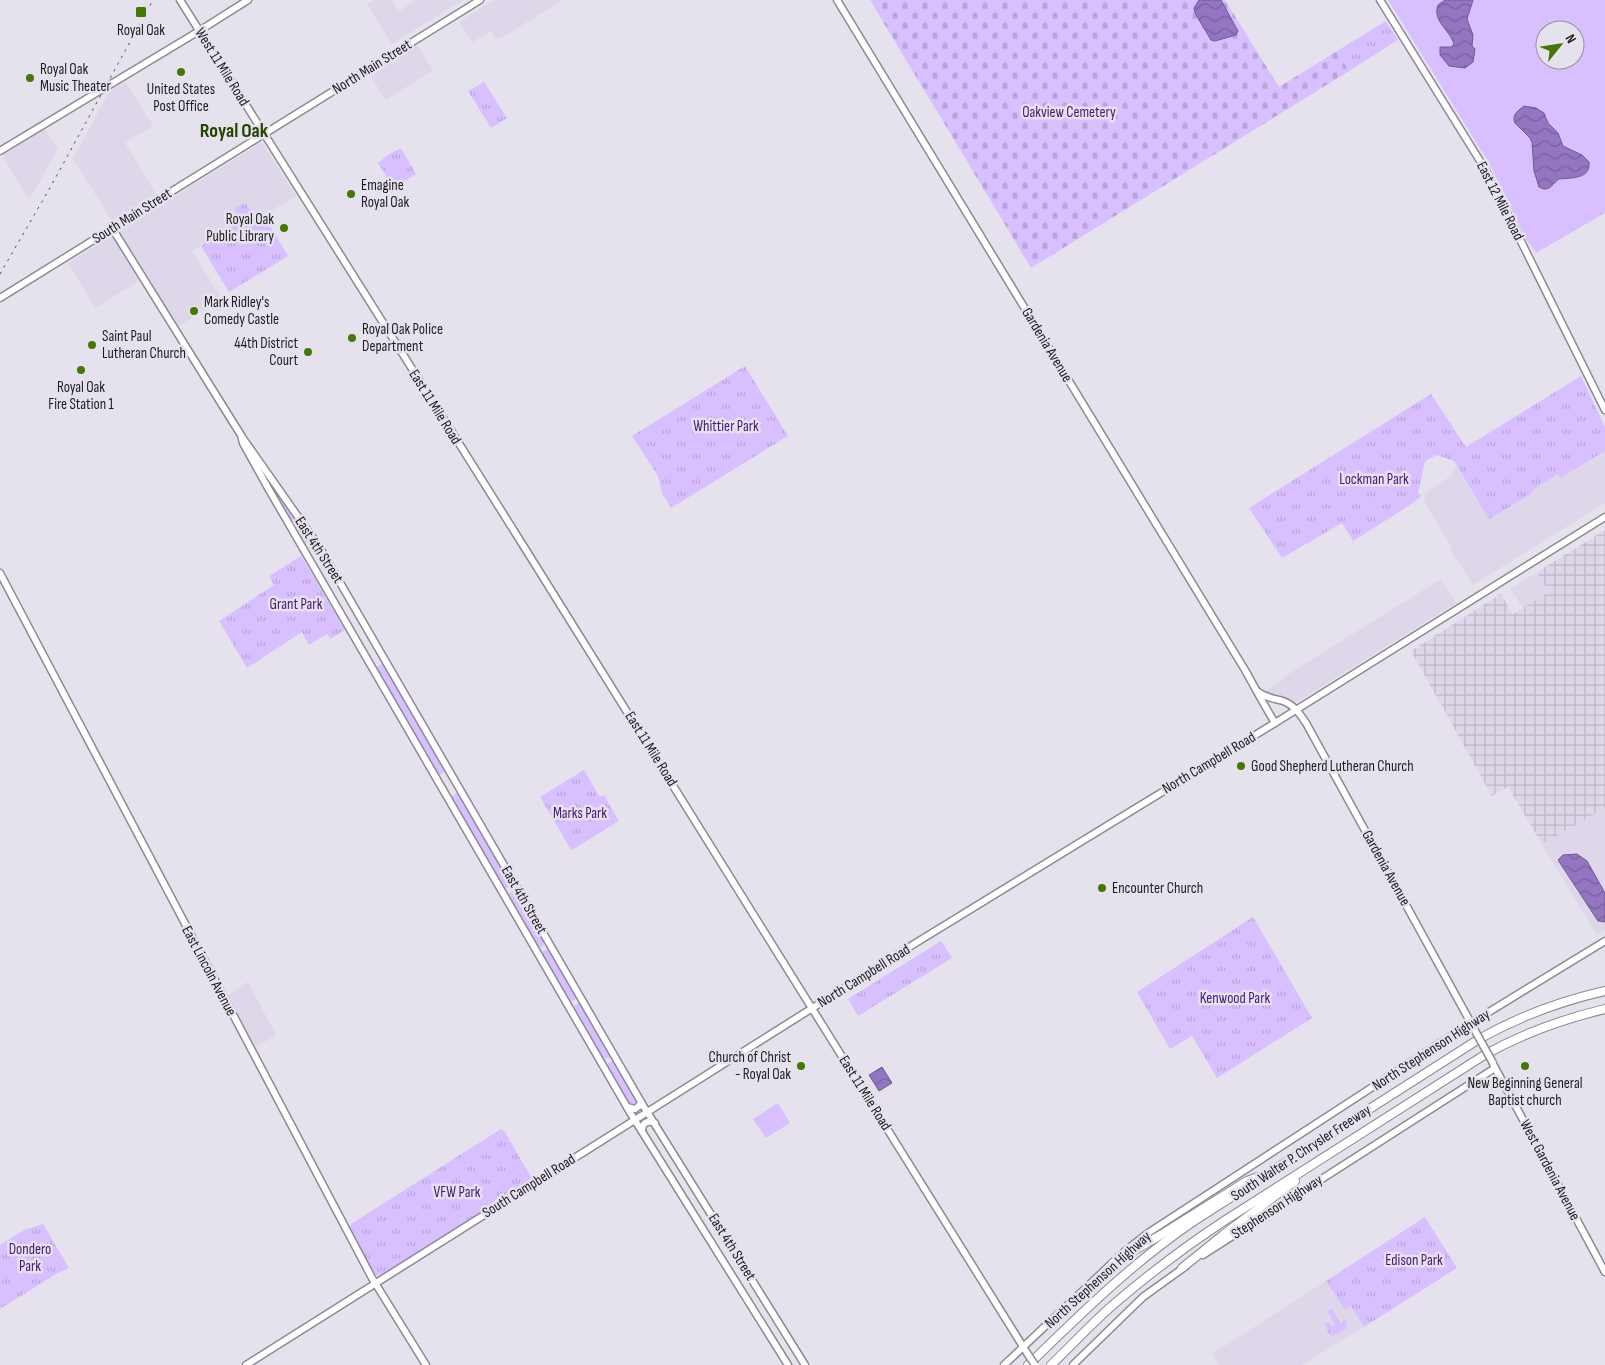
<svg xmlns="http://www.w3.org/2000/svg" width="1605" height="1365" viewBox="0 0 1605 1365" font-family="'Sofia Sans Condensed',sans-serif">
<style>
.built{fill:#ddd7e9}
.industrial{fill:url(#industrial-grid)}
.grass{fill:#d8bfff;fill-rule:evenodd}
.cemetery{fill:url(#cemetery-stones)}
.park{fill:url(#park-tufts)}
.water{fill:url(#water-waves);stroke:#705a91}
.lines{fill:none;stroke-linecap:round;stroke-linejoin:round}
.secondary-casing{stroke:#8d8993;stroke-width:9}
.highway-casing{stroke:#8d8993;stroke-width:10}
.secondary{stroke:#fff;stroke-width:6}
.highway{stroke:#fff;stroke-width:8}
.rail{stroke:#535157;stroke-width:1;stroke-dasharray:2.5 5;stroke-linecap:butt}
.secondary-bridge-casing{stroke:#8d8993;stroke-width:9;stroke-linecap:butt}
.secondary-bridge{stroke:#fff;stroke-width:6}
.poi-dot{fill:#437805;stroke:#e6e2ed;stroke-width:2}
.labels{text-anchor:middle;dominant-baseline:central;stroke-width:5;stroke-linejoin:round;paint-order:stroke}
.poi-label{font-size:15px;fill:#1d1c20;stroke:#e6e2ed;text-anchor:start}
.street-label{font-size:15px;fill:#1d1c20;stroke:#e6e2ed}
.park-label{font-size:15px;fill:#461673;stroke:#e6e2ed}
.district-label{font-size:20px;font-weight:bold;fill:#234500;stroke:#e6e2ed}
</style>
<defs>
<pattern id="industrial-grid" width="8" height="8" patternUnits="userSpaceOnUse" patternTransform="scale(1.25)"><rect width="8" height="8" fill="#ddd7e9"/><path d="M0 4h8M4 0v8" fill="none" stroke="#bdb8c8"/></pattern>
<pattern id="cemetery-stones" width="16" height="16" patternUnits="userSpaceOnUse" patternTransform="scale(1.25)"><rect width="16" height="16" fill="#d8bfff"/><path d="M2 7V4a2 2 0 0 1 4 0v3zM10 15v-3a2 2 0 0 1 4 0v3z" fill="#b9a4da"/></pattern>
<pattern id="park-tufts" width="24" height="20" patternUnits="userSpaceOnUse" patternTransform="scale(1.25)"><rect width="24" height="20" fill="#d8bfff"/><path d="M3 7l-1-3M5 7V3M7 7l1-3M15 17l-1-3M17 17v-4M19 17l1-3" fill="none" stroke="#b9a4da"/></pattern>
<pattern id="water-waves" width="16" height="10" patternUnits="userSpaceOnUse" patternTransform="scale(1.25)"><rect width="16" height="10" fill="#9475c1"/><path d="M0 5q4-4 8 0t8 0" fill="none" stroke="#785f9c"/></pattern>
</defs>
<rect width="100%" height="100%" fill="#e6e2ed"/>
<!-- built -->
<g class="built">
<path d="M374 0H392L399 11 416 0H463L392 44 367 4Z"/>
<path d="M494 0H563L508 34 496 39 491 31 473 42 459 22Z"/>
<path d="M416 44 433 70 386 100 368 72Z"/>
<path d="M126 82 153 126 125 143 156 194 112 221 73 159 109 92Z"/>
<path d="M45 129 58 148 31 197 28 198 3 157V155Z"/>
<path d="M262 142 296 196 261 217 253 215 245 203 241 221 192 251 222 299 178 327 119 231Z"/>
<path d="M112 236 139 281 95 308 68 263Z"/>
<path d="M1605 451V503L1473 585 1450 549 1452 548 1425 503 1424 496 1427 491 1451 476 1456 466 1488 518 1491 519 1532 493 1534 489 1559 474 1562 478Z"/>
<path d="M1537 572 1550 592 1523 608 1510 589Z"/>
<path d="M1441 579 1456 603 1295 703 1265 692 1283 680 1282 678Z"/>
<path d="M1605 808V930L1597 935 1542 844Z"/>
<path d="M248 982 276 1035 256 1047 228 995Z"/>
<path d="M1326 1281 1345 1309 1351 1306 1364 1327 1302 1365H1219L1212 1354Z"/>
</g>
<!-- industrial -->
<path class="industrial" d="M1605 530V808L1542 844 1508 787 1492 796 1411 651 1501 594 1513 614 1549 592 1537 572Z"/>
<!-- grass -->
<g class="grass">
<path d="M1388 0H1605V213L1536 253 1526 239 1489 163ZM1545 30H1575V60H1545Z"/>
<path d="M274 489 276 490 310 540 304 544 272 491Z"/>
<path d="M382 664 385 665 446 771 440 775 437 774 377 670V667Z"/>
<path d="M457 793 459 794 511 884 510 887 505 889 503 888 451 798 452 796Z"/>
<path d="M515 891 546 943 540 948 537 947 509 897 508 894Z"/>
<path d="M547 949 550 950 576 995V999L571 1002 569 1001 542 955V952Z"/>
<path d="M579 1003H581L611 1054 610 1057 605 1059H602L573 1008 574 1006Z"/>
<path d="M613 1061H614L638 1102V1105L630 1107 607 1066V1064Z"/>
<path d="M778 1103 790 1123 766 1138 753 1119Z"/>
</g>
<!-- cemetery -->
<path class="cemetery" d="M870 0H1225L1279 87 1337 51 1349 71 1031 268Z"/>
<!-- park -->
<g class="park">
<path d="M1386 21 1398 40 1349 71 1337 51Z"/>
<path d="M484 82 507 118 491 128 468 91Z"/>
<path d="M401 148 416 174 394 188 378 163 389 154Z"/>
<path d="M245 203 253 214 265 218 288 256 229 292 201 246 241 221 234 209Z"/>
<path d="M745 366 788 436 671 508 662 493 658 476 632 436Z"/>
<path d="M1581 376 1605 427V451L1561 478 1558 474 1534 489 1532 493 1490 519 1488 518 1454 461 1437 455 1425 461 1418 493 1421 496 1410 505 1353 541 1342 523 1282 558 1249 508 1431 394 1466 447Z"/>
<path d="M301 556 345 630 330 639 327 634 309 645 302 632 247 668 219 621 274 585 269 576Z"/>
<path d="M584 770 600 797 604 795 618 820 617 822 572 850 570 848 540 797Z"/>
<path d="M1253 917 1312 1018 1217 1078 1192 1036 1170 1049 1137 992Z"/>
<path d="M941 941 952 958 858 1016 848 999Z"/>
<path d="M501 1129 505 1132 531 1177 530 1181 381 1275H375L349 1229 351 1224Z"/>
<path d="M1425 1217 1457 1268 1364 1327 1351 1306 1345 1310 1326 1281Z"/>
<path d="M43 1224 69 1268 56 1274 0 1309V1245L24 1230Z"/>
<path d="M1332 1309 1340 1323 1345 1320 1347 1324 1346 1328 1341 1332 1340 1331V1333L1332 1336 1329 1334 1325 1324 1328 1322 1332 1327 1335 1325 1327 1311Z"/>
</g>
<!-- water -->
<g class="water">
<path d="M1199 0H1221L1238 31 1236 35 1215 41 1211 40 1195 13 1194 8Z"/>
<path d="M1445 0H1473L1467 19 1473 35 1472 46 1475 49 1473 62 1465 68 1449 66 1440 55V47H1451L1454 44C1450 30 1432 21 1438 5Z"/>
<path d="M1524 106 1536 108 1544 113 1548 123 1558 133 1563 146 1582 155 1589 162C1591 179 1571 178 1559 179 1552 184 1549 193 1539 187L1534 171 1532 142 1530 138 1515 123C1511 115 1519 110 1524 106Z"/>
<path d="M1577 854 1587 861 1605 893V922L1598 921 1558 860 1563 855Z"/>
<path d="M882 1067 892 1083 879 1091 869 1075Z"/>
</g>
<g class="lines">
<!-- secondary casing -->
<g class="secondary-casing">
<g id="secondary">
<path d="M180 0 521 542 1027 1353"/>
<path d="M837 0 1245 670C1255 688 1264 705 1275 723"/>
<path d="M1380 0 1485 169 1605 410"/>
<path d="M0 151 199 31 248 0"/>
<path d="M112 228 234 424 241 435 243 443 268 488 631 1114 788 1365"/>
<path d="M0 298 480 0"/>
<path d="M242 437 320 548 644 1107 805 1365"/>
<path d="M0 573 372 1278 426 1365"/>
<path d="M1257 691C1265 698 1273 698 1283 701 1294 705 1300 714 1306 723L1472 1025"/>
<path d="M1493 1064 1605 1272"/>
<path d="M627 1107 635 1109 639 1106 641 1102"/>
<path d="M642 1131C642 1123 647 1120 655 1123"/>
<path d="M1203 1255 1495 1068"/>
<path d="M246 1365 914 944 1275 723 1605 517"/>
<path d="M1004 1365 1125 1251 1148 1233 1471 1023 1605 941"/>
<path d="M1073 1365 1143 1297 1186 1266"/>
</g>
</g>
<!-- highway casing -->
<g class="highway-casing">
<g id="highway">
<path d="M1113 1263 1164 1233 1247 1181 1258 1177"/>
<path d="M1182 1268 1223 1235 1295 1181"/>
<path d="M1028 1365C1081 1314 1132 1263 1194 1221L1479 1039C1518 1017 1561 1001 1605 991"/>
<path d="M1051 1365C1072 1345 1092 1323 1114 1304 1149 1274 1186 1246 1224 1221L1486 1054C1524 1033 1563 1019 1605 1009"/>
</g>
</g>
<!-- secondary -->
<use href="#secondary" class="secondary"/>
<!-- highway -->
<use href="#highway" class="highway"/>
<!-- rail -->
<path class="rail" d="M0 274 51 186 153 0"/>
<!-- secondary-bridge casing -->
<g class="secondary-bridge-casing">
<g id="secondary-bridge">
<path d="M1474 1029 1493 1063"/>
<path d="M1027 1353 1035 1365"/>
</g>
</g>
<!-- secondary-bridge -->
<use href="#secondary-bridge" class="secondary-bridge"/>
</g>
<!-- markers -->
<g class="poi-dot">
<rect x="135" y="6" width="12" height="12" rx="2.5"/>
<circle cx="181" cy="72" r="5"/>
<circle cx="30" cy="78" r="5"/>
<circle cx="351" cy="194" r="5"/>
<circle cx="284" cy="228" r="5"/>
<circle cx="194" cy="311" r="5"/>
<circle cx="352" cy="338" r="5"/>
<circle cx="92" cy="345" r="5"/>
<circle cx="308" cy="352" r="5"/>
<circle cx="81" cy="370" r="5"/>
<circle cx="1241" cy="766" r="5"/>
<circle cx="1102" cy="888" r="5"/>
<circle cx="801" cy="1066" r="5"/>
<circle cx="1525" cy="1066" r="5"/>
</g>
<g class="labels">
<!-- poi labels -->
<g class="poi-label">
<text x="141" y="30" text-anchor="middle">Royal Oak</text>
<text x="40" y="69">Royal Oak<tspan x="40" dy="17">Music Theater</tspan></text>
<text x="181" y="89" text-anchor="middle">United States<tspan x="181" dy="17">Post Office</tspan></text>
<text x="361" y="185">Emagine<tspan x="361" dy="17">Royal Oak</tspan></text>
<text x="274" y="219" text-anchor="end">Royal Oak<tspan x="274" dy="17">Public Library</tspan></text>
<text x="204" y="302">Mark Ridley's<tspan x="204" dy="17">Comedy Castle</tspan></text>
<text x="362" y="329">Royal Oak Police<tspan x="362" dy="17">Department</tspan></text>
<text x="102" y="336">Saint Paul<tspan x="102" dy="17">Lutheran Church</tspan></text>
<text x="298" y="343" text-anchor="end">44th District<tspan x="298" dy="17">Court</tspan></text>
<text x="81" y="387" text-anchor="middle">Royal Oak<tspan x="81" dy="17">Fire Station 1</tspan></text>
<text x="1251" y="766">Good Shepherd Lutheran Church</text>
<text x="1112" y="888">Encounter Church</text>
<text x="791" y="1057" text-anchor="end">Church of Christ<tspan x="791" dy="17">- Royal Oak</tspan></text>
<text x="1525" y="1083" text-anchor="middle">New Beginning General<tspan x="1525" dy="17">Baptist church</tspan></text>
</g>
<!-- street labels -->
<g class="street-label">
<text transform="translate(222 67) rotate(58)">West 11 Mile Road</text>
<text transform="translate(372 67) rotate(-32)">North Main Street</text>
<text transform="translate(1500 201) rotate(63)">East 12 Mile Road</text>
<text transform="translate(132 216) rotate(-32)">South Main Street</text>
<text transform="translate(1047 345) rotate(59)">Gardenia Avenue</text>
<text transform="translate(435 407) rotate(58)">East 11 Mile Road</text>
<text transform="translate(319 550) rotate(57)">East 4th Street</text>
<text transform="translate(651 749) rotate(58)">East 11 Mile Road</text>
<text transform="translate(1209 763) rotate(-31)">North Campbell Road</text>
<text transform="translate(1386 868) rotate(61)">Gardenia Avenue</text>
<text transform="translate(524 900) rotate(60)">East 4th Street</text>
<text transform="translate(209 971) rotate(62)">East Lincoln Avenue</text>
<text transform="translate(864 976) rotate(-32)">North Campbell Road</text>
<text transform="translate(1431 1050) rotate(-33)">North Stephenson Highway</text>
<text transform="translate(865 1093) rotate(58)">East 11 Mile Road</text>
<text transform="translate(1301 1153) rotate(-33)">South Walter P. Chrysler Freeway</text>
<text transform="translate(1550 1170) rotate(62)">West Gardenia Avenue</text>
<text transform="translate(529 1186) rotate(-32)">South Campbell Road</text>
<text transform="translate(1277 1207) rotate(-33)">Stephenson Highway</text>
<text transform="translate(732 1247) rotate(58)">East 4th Street</text>
<text transform="translate(1098 1280) rotate(-42)">North Stephenson Highway</text>
</g>
<!-- park labels -->
<g class="park-label">
<text x="1069" y="112">Oakview Cemetery</text>
<text x="726" y="426">Whittier Park</text>
<text x="1374" y="479">Lockman Park</text>
<text x="296" y="604">Grant Park</text>
<text x="580" y="813">Marks Park</text>
<text x="1235" y="998">Kenwood Park</text>
<text x="457" y="1192">VFW Park</text>
<text x="30" y="1249">Dondero<tspan x="30" dy="17">Park</tspan></text>
<text x="1414" y="1260">Edison Park</text>
</g>
<!-- district labels -->
<g class="district-label">
<text x="234" y="131">Royal Oak</text>
</g>
</g>
<!-- north arrow -->
<g transform="translate(1560 45) rotate(60)"><circle r="24" fill="#e6e2ed" stroke="#96939b"/>
<path d="M0-4L9 19L0 12L-9 19Z" fill="#437805"/>
<text y="-8" font-size="14" font-weight="bold" text-anchor="middle" fill="#1d1c20">N</text>
</g>
</svg>
